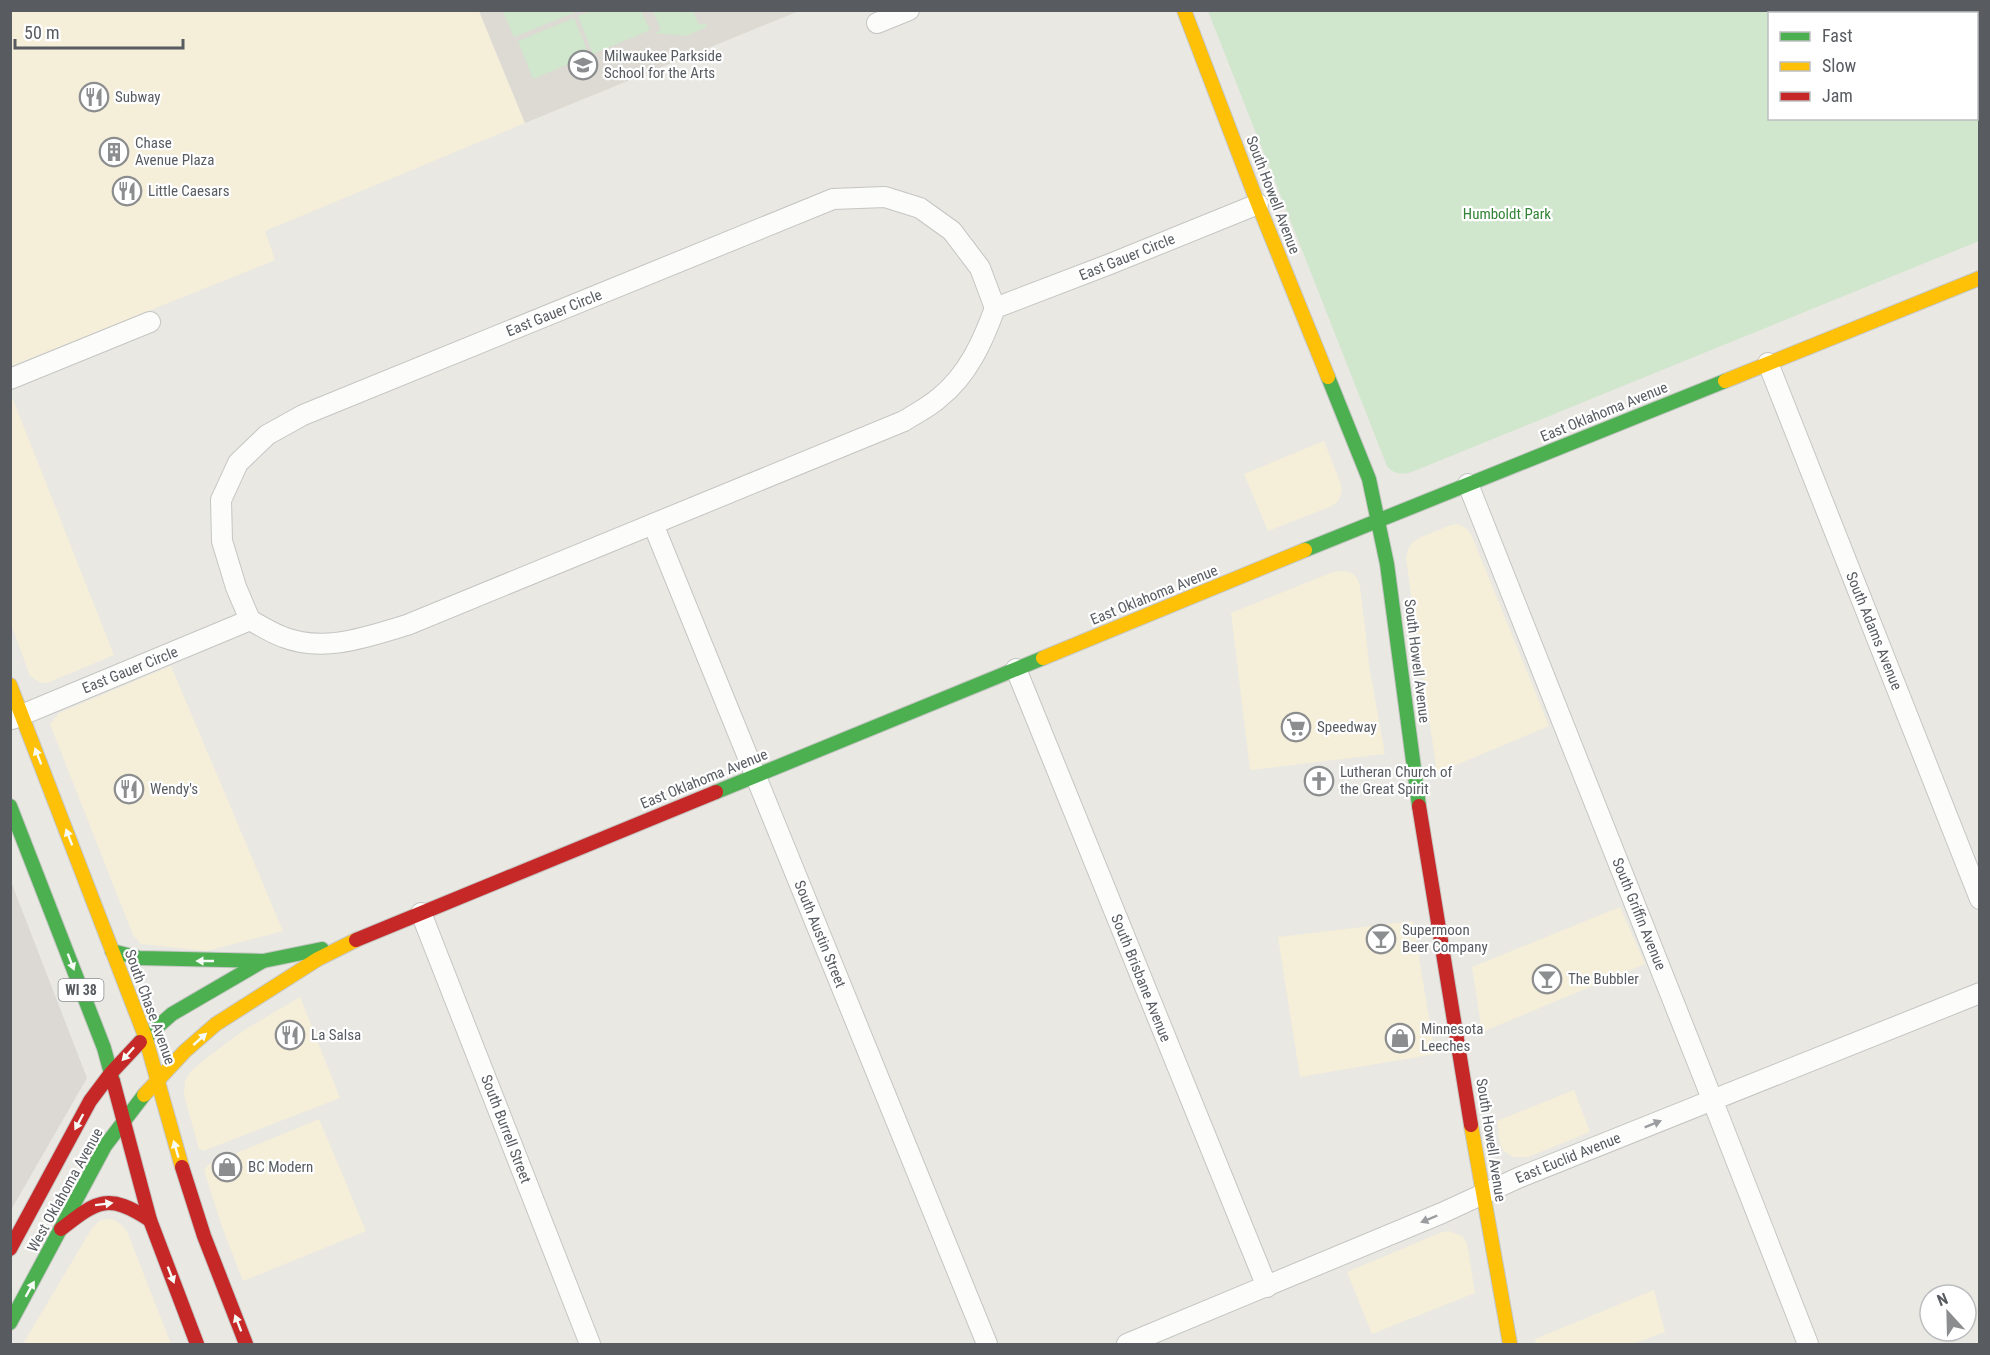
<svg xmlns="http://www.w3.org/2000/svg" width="1990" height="1355" viewBox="0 0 1990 1355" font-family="'Roboto Condensed',sans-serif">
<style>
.commercial{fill:#f5eed9}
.industrial{fill:#dcd9d5}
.education{fill:#dcdad2}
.green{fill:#d0e6cd;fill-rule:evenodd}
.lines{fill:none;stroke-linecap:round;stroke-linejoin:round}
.street-casing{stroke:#c5c5c3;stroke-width:22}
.fast-casing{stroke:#c5c6c4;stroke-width:16}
.slow-casing{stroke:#c5c6c4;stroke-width:16}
.jam-casing{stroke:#c5c6c4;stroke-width:16}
.street{stroke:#fcfcfb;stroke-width:20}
.fast{stroke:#4caf50;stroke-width:14}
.slow{stroke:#ffc107;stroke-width:14}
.jam{stroke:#c62828;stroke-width:14}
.oneway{fill:#f6fbf6}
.oneway2{fill:#9a9c9f}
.labels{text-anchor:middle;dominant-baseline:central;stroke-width:4.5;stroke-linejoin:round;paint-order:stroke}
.shield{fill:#fff;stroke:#8a8d90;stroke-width:1.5}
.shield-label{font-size:14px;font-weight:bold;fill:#585c61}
.poi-label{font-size:15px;fill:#585c61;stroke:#fff;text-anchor:start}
.street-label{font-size:15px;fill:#585c61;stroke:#fff}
.park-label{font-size:15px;fill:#348436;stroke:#fff}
</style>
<rect width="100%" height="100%" fill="#e9e8e2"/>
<!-- commercial -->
<g class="commercial">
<path d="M11 11H479L525 123 265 231 275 260 11 366Z"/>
<path d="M10 392 114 655 47 683H41L30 676 11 624Z"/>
<path d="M1324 441 1340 482 1342 491 1339 500 1332 506 1268 531 1244 474Z"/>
<path d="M1458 524 1466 528 1471 534 1549 726 1437 773 1406 559 1408 549 1413 542 1419 538 1451 525Z"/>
<path d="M1343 571 1352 573 1358 579 1360 587 1370 671 1385 754 1250 770 1231 613 1333 572Z"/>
<path d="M171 666 283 931 207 951 141 944 133 935 50 724 59 713Z"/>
<path d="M1620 907 1645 964 1482 1032 1472 967Z"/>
<path d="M1413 921 1435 1054 1300 1077 1278 937Z"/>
<path d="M300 997 340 1098 203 1151 199 1149 184 1095 185 1081 190 1072 209 1056 246 1029Z"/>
<path d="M1574 1090 1590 1132 1528 1157H1513L1503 1150 1500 1143 1497 1121Z"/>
<path d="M319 1119 366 1231 243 1281 221 1224 204 1170 208 1165Z"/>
<path d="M107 1219 115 1220 126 1229 171 1344H23L92 1228 99 1221Z"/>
<path d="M1449 1231 1462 1236 1467 1243 1475 1293 1372 1334 1347 1272 1442 1232Z"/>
<path d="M1654 1290 1665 1332 1633 1344H1536L1535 1339Z"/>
</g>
<!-- industrial -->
<path class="industrial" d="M10 879 87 1078 11 1210H10Z"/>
<!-- education -->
<path class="education" d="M479 11H799L525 123Z"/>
<!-- green -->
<g class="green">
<path d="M503 11H578L514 37Z"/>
<path d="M592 11H641L650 30 593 54 578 16Z"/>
<path d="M653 11H693L699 25 705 23 707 27 686 36 654 33 661 30Z"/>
<path d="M1208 11H1979V241L1414 471C1404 475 1394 475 1387 466ZM1770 14H1976V118H1770Z"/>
<path d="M574 18 589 55 533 79 518 41Z"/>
</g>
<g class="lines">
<!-- street casing -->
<g class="street-casing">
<g id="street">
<path d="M877 23 909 10"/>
<path d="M1768 363 1980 899"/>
<path d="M10 379 150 322"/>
<path d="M1468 484 1703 1076 1808 1344"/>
<path d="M653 524 987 1344"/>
<path d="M250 620 236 587 222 541 221 500 238 463 267 435 303 415 833 199 885 197 920 208 952 231 980 268 995 308"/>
<path d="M1016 669 1267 1287"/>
<path d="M12 719 250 620C261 626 272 633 283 637 324 653 367 637 407 625L904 421C915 414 929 407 939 398 968 375 983 341 995 308L1110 264 1258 204"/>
<path d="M421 913 590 1344"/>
<path d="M1127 1344 1442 1213 1518 1178 1980 993"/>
</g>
</g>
<!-- fast casing -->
<g class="fast-casing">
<g id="fast">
<path d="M1328 377 1369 479 1387 564 1419 806"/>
<path d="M1305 550 1725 381"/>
<path d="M716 792 1043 658"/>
<path d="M10 806 104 1048 113 1081"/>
<path d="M112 951 139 958 263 961"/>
<path d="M140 1042 172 1014 263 961 322 949"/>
<path d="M10 1323 105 1146 144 1095"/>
</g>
</g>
<!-- slow casing -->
<g class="slow-casing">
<g id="slow">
<path d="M1184 10 1258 204 1328 377"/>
<path d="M1725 381 1980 278"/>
<path d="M1043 658 1305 550"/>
<path d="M10 685 145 1036 182 1167"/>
<path d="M144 1095 185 1051 216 1024 318 959 356 940"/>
<path d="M1471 1125 1510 1344"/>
</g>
</g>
<!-- jam casing -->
<g class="jam-casing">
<g id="jam">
<path d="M1419 806 1471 1125"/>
<path d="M356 940 716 792"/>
<path d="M113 1081 150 1220 197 1344"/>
<path d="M182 1167 204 1236 246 1344"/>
<path d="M61 1229C98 1200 108 1193 150 1220"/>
<path d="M10 1249 90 1101 111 1073 140 1042"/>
</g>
</g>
<!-- street -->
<use href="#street" class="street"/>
<!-- fast -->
<use href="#fast" class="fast"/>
<!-- slow -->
<use href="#slow" class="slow"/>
<!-- jam -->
<use href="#jam" class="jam"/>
</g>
<!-- one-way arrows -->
<defs><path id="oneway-solid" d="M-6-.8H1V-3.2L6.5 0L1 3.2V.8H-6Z" transform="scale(1.5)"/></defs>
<g class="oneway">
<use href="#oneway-solid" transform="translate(38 756) rotate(-111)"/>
<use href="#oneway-solid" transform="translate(69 837) rotate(-111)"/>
<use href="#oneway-solid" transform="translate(205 961) rotate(-180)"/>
<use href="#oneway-solid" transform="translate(71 962) rotate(69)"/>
<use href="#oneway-solid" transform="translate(200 1039) rotate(-42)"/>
<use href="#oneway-solid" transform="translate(128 1054) rotate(132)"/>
<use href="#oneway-solid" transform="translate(79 1122) rotate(118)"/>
<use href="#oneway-solid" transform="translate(176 1149) rotate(-106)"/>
<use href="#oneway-solid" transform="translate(104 1204) rotate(-7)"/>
<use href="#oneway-solid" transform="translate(171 1275) rotate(69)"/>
<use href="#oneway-solid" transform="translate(30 1289) rotate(-61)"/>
<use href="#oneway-solid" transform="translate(238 1323) rotate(-111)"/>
</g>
<g class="oneway2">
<use href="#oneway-solid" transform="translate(1653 1124) rotate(-22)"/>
<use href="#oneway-solid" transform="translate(1429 1219) rotate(157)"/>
</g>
<!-- icons -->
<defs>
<g id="school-ring" transform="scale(1.5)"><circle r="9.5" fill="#fff" stroke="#8b8d8e" stroke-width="1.5"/><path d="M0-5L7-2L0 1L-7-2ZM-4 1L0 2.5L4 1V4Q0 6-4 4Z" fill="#8b8d8e"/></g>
<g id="restaurant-ring" transform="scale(1.5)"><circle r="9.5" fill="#fff" stroke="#8b8d8e" stroke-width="1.5"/><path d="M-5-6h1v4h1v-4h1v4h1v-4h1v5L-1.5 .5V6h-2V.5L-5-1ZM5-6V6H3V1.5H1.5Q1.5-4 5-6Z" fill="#8b8d8e"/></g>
<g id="building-ring" transform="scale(1.5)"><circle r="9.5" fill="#fff" stroke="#8b8d8e" stroke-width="1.5"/><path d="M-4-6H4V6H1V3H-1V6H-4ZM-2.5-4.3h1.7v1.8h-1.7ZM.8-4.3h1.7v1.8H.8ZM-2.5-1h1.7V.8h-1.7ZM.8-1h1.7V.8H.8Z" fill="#8b8d8e"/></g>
<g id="supermarket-ring" transform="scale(1.5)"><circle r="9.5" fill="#fff" stroke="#8b8d8e" stroke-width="1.5"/><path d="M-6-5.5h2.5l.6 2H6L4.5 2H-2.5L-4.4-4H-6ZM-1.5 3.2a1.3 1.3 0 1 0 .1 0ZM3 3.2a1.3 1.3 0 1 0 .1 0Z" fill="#8b8d8e"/></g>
<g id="church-ring" transform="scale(1.5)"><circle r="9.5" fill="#fff" stroke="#8b8d8e" stroke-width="1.5"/><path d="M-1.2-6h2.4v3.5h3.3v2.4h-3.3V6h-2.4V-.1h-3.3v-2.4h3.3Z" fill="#8b8d8e"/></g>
<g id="bar-ring" transform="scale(1.5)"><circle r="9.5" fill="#fff" stroke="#8b8d8e" stroke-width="1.5"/><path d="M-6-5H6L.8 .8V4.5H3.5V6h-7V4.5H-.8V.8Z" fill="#8b8d8e"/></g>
<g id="shop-ring" transform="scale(1.5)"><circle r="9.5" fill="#fff" stroke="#8b8d8e" stroke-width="1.5"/><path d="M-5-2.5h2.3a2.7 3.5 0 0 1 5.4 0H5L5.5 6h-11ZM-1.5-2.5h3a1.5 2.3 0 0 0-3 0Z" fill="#8b8d8e"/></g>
</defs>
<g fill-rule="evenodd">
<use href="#school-ring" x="583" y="65"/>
<use href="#restaurant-ring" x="94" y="97"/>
<use href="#building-ring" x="114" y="152"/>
<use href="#restaurant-ring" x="127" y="191"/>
<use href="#supermarket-ring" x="1296" y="727"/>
<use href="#church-ring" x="1319" y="781"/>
<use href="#restaurant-ring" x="129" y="789"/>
<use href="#bar-ring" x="1381" y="939"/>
<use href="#bar-ring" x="1547" y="979"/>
<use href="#restaurant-ring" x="290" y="1035"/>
<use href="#shop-ring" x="1400" y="1038"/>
<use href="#shop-ring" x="227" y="1167"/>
</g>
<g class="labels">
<!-- shield labels -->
<rect class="shield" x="58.5" y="979" width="45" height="22" rx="4.5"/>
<g class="shield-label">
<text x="81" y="990">WI 38</text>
</g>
<!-- poi labels -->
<g class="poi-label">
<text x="604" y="56">Milwaukee Parkside<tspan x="604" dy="17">School for the Arts</tspan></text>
<text x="115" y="97">Subway</text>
<text x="135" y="143">Chase<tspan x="135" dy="17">Avenue Plaza</tspan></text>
<text x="148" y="191">Little Caesars</text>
<text x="1317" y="727">Speedway</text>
<text x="1340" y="772">Lutheran Church of<tspan x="1340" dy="17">the Great Spirit</tspan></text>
<text x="150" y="789">Wendy's</text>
<text x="1402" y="930">Supermoon<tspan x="1402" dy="17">Beer Company</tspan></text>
<text x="1568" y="979">The Bubbler</text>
<text x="1421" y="1029">Minnesota<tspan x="1421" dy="17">Leeches</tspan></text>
<text x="311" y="1035">La Salsa</text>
<text x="248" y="1167">BC Modern</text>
</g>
<!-- street labels -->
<g class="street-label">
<text transform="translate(1273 195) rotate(69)">South Howell Avenue</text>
<text transform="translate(1127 257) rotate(-22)">East Gauer Circle</text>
<text transform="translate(554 313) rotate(-22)">East Gauer Circle</text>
<text transform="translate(1604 412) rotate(-22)">East Oklahoma Avenue</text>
<text transform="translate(1154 595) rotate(-22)">East Oklahoma Avenue</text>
<text transform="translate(1874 631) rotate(68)">South Adams Avenue</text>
<text transform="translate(1417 661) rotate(83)">South Howell Avenue</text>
<text transform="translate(130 670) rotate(-22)">East Gauer Circle</text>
<text transform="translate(704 779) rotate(-22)">East Oklahoma Avenue</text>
<text transform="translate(1639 914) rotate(68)">South Griffin Avenue</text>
<text transform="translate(820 934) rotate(68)">South Austin Street</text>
<text transform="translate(1141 978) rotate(68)">South Brisbane Avenue</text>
<text transform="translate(150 1007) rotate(70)">South Chase Avenue</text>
<text transform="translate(506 1129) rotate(69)">South Burrell Street</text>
<text transform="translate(1491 1140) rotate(81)">South Howell Avenue</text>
<text transform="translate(1568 1158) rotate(-22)">East Euclid Avenue</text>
<text transform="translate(65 1190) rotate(-61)">West Oklahoma Avenue</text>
</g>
<!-- park labels -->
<g class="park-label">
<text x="1507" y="214">Humboldt Park</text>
</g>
</g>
<!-- border -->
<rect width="1990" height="1355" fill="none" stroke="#585c61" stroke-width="24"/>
<!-- legend -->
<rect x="1768" y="12" width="210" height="108" fill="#ffffff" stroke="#bcbec0" stroke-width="1.5"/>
<rect x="1780" y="32" width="30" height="9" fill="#4caf50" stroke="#bcbec0" stroke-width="1.5"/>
<text x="1822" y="42" font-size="18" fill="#585c61">Fast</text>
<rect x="1780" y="62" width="30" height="9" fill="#ffc107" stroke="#bcbec0" stroke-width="1.5"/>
<text x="1822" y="72" font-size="18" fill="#585c61">Slow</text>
<rect x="1780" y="92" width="30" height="9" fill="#c62828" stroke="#bcbec0" stroke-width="1.5"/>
<text x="1822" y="102" font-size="18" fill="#585c61">Jam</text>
<!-- north arrow -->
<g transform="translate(1948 1313) rotate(338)"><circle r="28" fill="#ffffff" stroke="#bcbec0" stroke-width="1.5"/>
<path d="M0-4.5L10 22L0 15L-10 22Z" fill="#8b8d8e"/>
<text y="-9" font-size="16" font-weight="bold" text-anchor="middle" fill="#585c61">N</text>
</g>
<!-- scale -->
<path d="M15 39v9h168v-9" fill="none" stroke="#585c61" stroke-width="3"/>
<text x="24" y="39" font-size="18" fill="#585c61" stroke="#ffffff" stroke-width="4.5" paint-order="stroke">50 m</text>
</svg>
